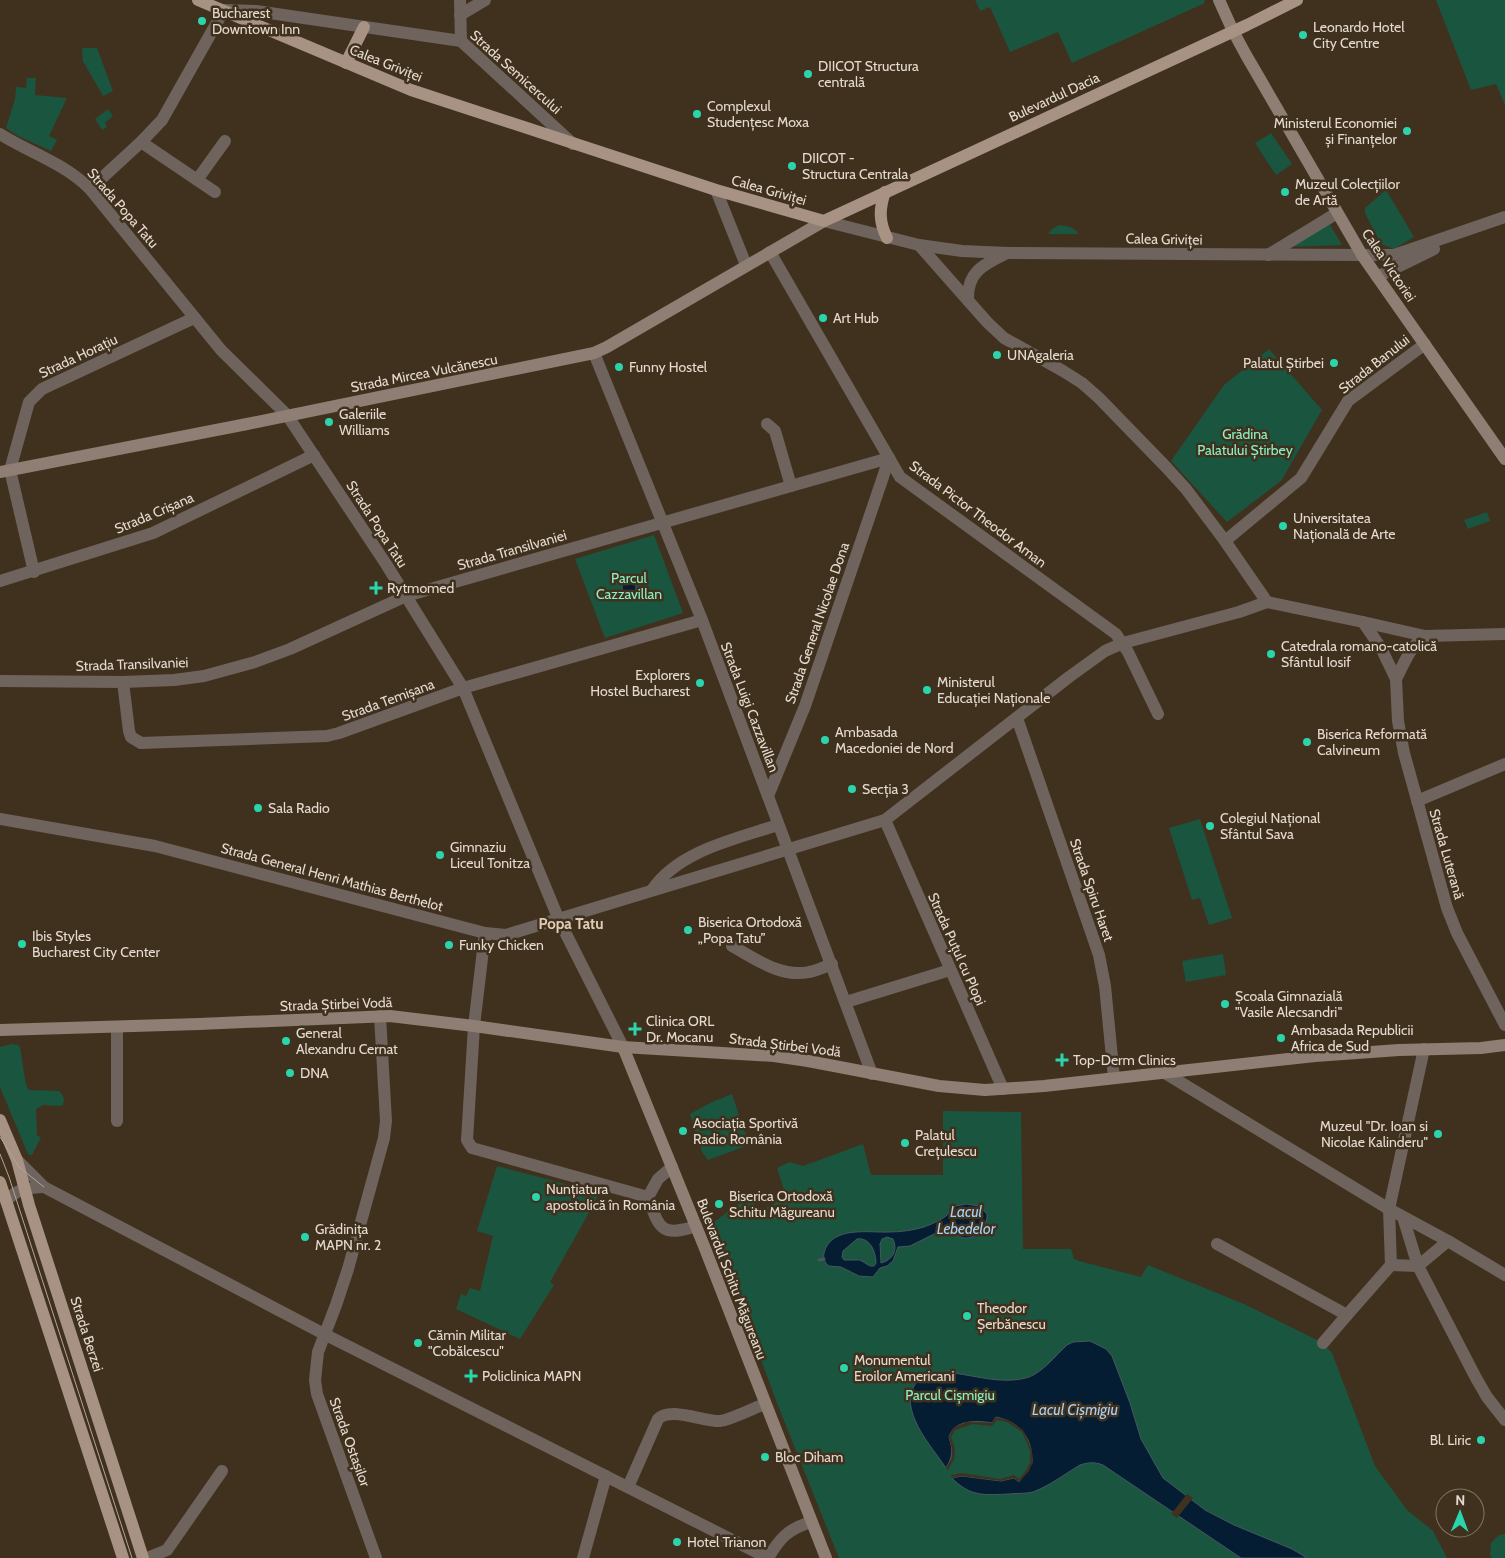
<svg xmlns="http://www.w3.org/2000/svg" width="1505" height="1558" viewBox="0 0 1505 1558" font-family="Cabin,sans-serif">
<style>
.green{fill:#1a553f}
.water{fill:#041d32;stroke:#475661;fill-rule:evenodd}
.pier{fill:#40311e}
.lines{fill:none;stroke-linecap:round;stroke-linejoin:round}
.stream{stroke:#475661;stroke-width:3}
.minor{stroke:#6e645d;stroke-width:12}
.tertiary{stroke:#6e645d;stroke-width:12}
.secondary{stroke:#8f7e73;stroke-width:12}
.primary{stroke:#a79284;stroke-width:12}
.tram{stroke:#b2a699;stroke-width:1}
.poi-dot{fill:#2bd5ac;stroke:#40311e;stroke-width:2}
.labels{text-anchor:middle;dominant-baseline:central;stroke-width:5;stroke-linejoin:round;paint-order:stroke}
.poi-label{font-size:14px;fill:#e4dacf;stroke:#40311e;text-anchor:start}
.street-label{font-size:14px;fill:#e4dacf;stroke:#40311e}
.park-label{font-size:14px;fill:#8bf1c5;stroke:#40311e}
.neighbourhood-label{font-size:15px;font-weight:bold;fill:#e0ccb5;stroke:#40311e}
.water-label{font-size:15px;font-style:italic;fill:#a8d1f7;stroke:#40311e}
</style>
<rect width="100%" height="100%" fill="#40311e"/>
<!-- green -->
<g class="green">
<path d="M975 0H1204L1205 3 1072 63 1058 32 1010 52 990 7 980 11Z"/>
<path d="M1436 0H1505V105L1496 84 1471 90Z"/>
<path d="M82 48H97L113 91 103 96 83 61Z"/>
<path d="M27 78H36L35 95 67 98 49 136 57 140 51 151 18 136 6 128 15 99 16 87 26 88Z"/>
<path d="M108 109 113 116 105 123 107 127 102 130 95 119Z"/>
<path d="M1271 133 1292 164 1276 175 1255 143Z"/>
<path d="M1386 190 1414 237 1394 249 1381 244 1365 213V208Z"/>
<path d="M1329 223 1342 245 1287 247Z"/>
<path d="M1059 225C1068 226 1073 227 1079 234H1048L1052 229Z"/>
<path d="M1269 349 1322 410 1281 481 1227 522 1171 461 1224 385Z"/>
<path d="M1487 512 1490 521 1468 529 1464 520Z"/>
<path d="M654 535 683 613 605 638 575 559Z"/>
<path d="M1200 819 1232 918 1209 925 1200 898 1192 900 1169 828Z"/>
<path d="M1223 954 1226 975 1186 982 1182 961Z"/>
<path d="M12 1044 18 1045 20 1047 26 1085 29 1090 59 1091C63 1095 65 1099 63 1105L59 1106 43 1105 36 1109 37 1136 41 1137 32 1155H30L28 1154 0 1087V1047Z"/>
<path d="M732 1094 749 1145 708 1160 702 1152 690 1114 710 1103Z"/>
<path d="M943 1111 1021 1112 1023 1249H1071L1074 1259 1079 1261 1141 1277 1148 1265 1244 1304 1323 1343 1332 1353 1375 1466 1407 1510 1433 1531 1447 1558H839L777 1403 711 1224 750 1196 759 1212 786 1196 777 1168 790 1162 803 1166 863 1144 871 1175H943Z"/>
<path d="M497 1166 600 1193 550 1282 554 1285 520 1339 456 1309 461 1294 466 1296 470 1288 480 1291 493 1236 477 1231Z"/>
<path d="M1505 1534V1558H1492L1490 1554 1491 1543 1499 1535Z"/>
</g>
<!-- water -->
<g class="water">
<circle cx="629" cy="587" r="7"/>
<path d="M966 1204 979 1206 987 1214C988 1227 974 1242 961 1237 956 1235 952 1230 948 1227L910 1246 898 1247 893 1261 887 1266 880 1268 873 1277 859 1276 841 1267 829 1266C825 1263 823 1259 824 1253 831 1225 870 1233 890 1232 901 1232 914 1230 924 1227 930 1225 941 1220 946 1216 948 1214 950 1210 952 1207ZM887 1237 893 1239C898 1250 893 1260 881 1263L880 1244 882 1239ZM857 1239C870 1237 876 1252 876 1263L874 1266H870L860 1260H844L842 1257 843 1251Z"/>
<path d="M1090 1341 1106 1349 1112 1356 1130 1403 1141 1439 1163 1478 1205 1510 1234 1525 1292 1549 1307 1558H1241L1103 1465C1095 1462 1089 1462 1080 1465 1065 1474 1049 1486 1033 1492 1025 1494 1017 1493 1009 1494 985 1495 970 1497 952 1478L962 1476 1001 1481 1014 1478 1019 1482 1032 1463C1033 1438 1020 1422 996 1417L992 1423C976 1420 954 1420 949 1437 953 1450 953 1456 946 1468 936 1453 922 1437 915 1420 901 1388 920 1368 953 1373 977 1376 1005 1385 1029 1377 1043 1372 1056 1355 1067 1345L1073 1342Z"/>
</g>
<!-- pier -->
<g class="pier">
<path d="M995 1417 1008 1420 1023 1430 1032 1450V1463L1029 1471 1019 1482 1014 1478 1001 1481 962 1476 952 1478 951 1475 962 1473 1000 1479 1014 1475 1019 1479 1027 1469 1030 1462V1450L1022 1432 1007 1422 997 1420 992 1426 973 1424 955 1430 951 1437 955 1449 954 1459 948 1470 946 1468 952 1458V1449L949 1437 953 1428 967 1422 992 1423Z"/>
<path d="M1187 1494 1193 1498 1177 1518 1171 1514Z"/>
</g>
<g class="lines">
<!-- stream -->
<path class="stream" d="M819 1260 824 1259"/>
<!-- minor -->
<g class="minor">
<path d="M460 0 461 41"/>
<path d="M460 15 485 0"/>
<path d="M141 142 215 192"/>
<path d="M197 180 225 141"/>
<path d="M90 189 141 142 162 120 224 10 256 11 461 41 573 144"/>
<path d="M716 190 746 265"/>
<path d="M770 252 900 477 1116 634 1128 652 1158 714"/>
<path d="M1362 255H1394L1406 251 1505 217"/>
<path d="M1377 277 1434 249"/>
<path d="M594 353 702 620 872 1074"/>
<path d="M767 424 775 431 791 486"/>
<path d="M1225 541 1301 478 1348 401 1425 344"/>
<path d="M34 572 10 470 29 402 42 389 194 318"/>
<path d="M0 581 153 533 314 455"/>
<path d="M1363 622 1425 636 1505 634"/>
<path d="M1396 679C1404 664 1410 646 1425 636"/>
<path d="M0 681 123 682 174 680 204 676 255 662 290 649 406 596 889 458"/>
<path d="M123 682 129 731 131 737 141 743 327 736 339 733 463 688 702 620"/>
<path d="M1017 718 1099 955 1105 986 1114 1078"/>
<path d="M768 796 805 706 883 477 889 458"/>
<path d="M1417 801 1505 764"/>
<path d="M0 819 155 846 485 933 506 935 885 820 1069 677 1105 651 1123 643 1239 612 1267 602"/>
<path d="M885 820 1003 1089"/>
<path d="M652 890C678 851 735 839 778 825"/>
<path d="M485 933 474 1026 467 1140 472 1148 648 1197"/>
<path d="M732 946C756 959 781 978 809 972 817 971 824 967 832 964"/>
<path d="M846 1002 950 970"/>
<path d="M1165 1073 1389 1209 1448 1241 1505 1275"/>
<path d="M117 1121V1027"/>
<path d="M648 1197C659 1227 660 1238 696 1226"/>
<path d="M648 1197 658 1179 672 1167"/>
<path d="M1403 1217 1418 1266 1476 1378 1487 1397 1505 1420"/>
<path d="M1217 1244 1347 1315 1391 1265"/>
<path d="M1391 1265 1389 1209 1424 1049"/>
<path d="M1391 1265 1418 1266 1448 1241"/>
<path d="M1323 1343 1347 1315"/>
<path d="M628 1487 658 1419C670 1406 704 1422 720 1421 730 1420 754 1408 765 1404"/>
<path d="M147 1558 167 1550 222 1471"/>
<path d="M376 1558 317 1394 315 1380 318 1352 336 1305 348 1269 384 1138 386 1121 380 1016"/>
<path d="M583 1558 606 1476"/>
</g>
<!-- tertiary -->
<g class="tertiary">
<path d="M0 134C30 153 64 163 90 189L221 350 287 415 386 564 463 688 559 920 623 1047"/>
<path d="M824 221 919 245 962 251 1008 253 1362 255"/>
<path d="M919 245 987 322 1004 338 1063 371 1082 383 1099 398 1166 467 1186 489 1225 541 1267 602 1363 622 1381 648 1396 679 1398 721 1404 753 1447 908 1457 933 1505 1025"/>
<path d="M1268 255 1337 213"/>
<path d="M968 300C967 273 982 265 1005 254"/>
<path d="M17 1160 44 1187 324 1334 768 1558"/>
<path d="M6 1201C18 1188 27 1188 44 1187"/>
<path d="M768 1558C780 1538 788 1529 811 1522"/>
</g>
<!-- secondary -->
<g class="secondary">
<path d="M1219 0 1233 31 1246 55 1362 255 1505 459"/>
<path d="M0 472 247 424 594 353 607 347 824 221"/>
<path d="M0 1030 199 1024 390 1016 474 1026 623 1047 774 1056 808 1061 939 1086 985 1090 1044 1086 1315 1056 1399 1050 1481 1048 1505 1045"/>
<path d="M623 1047 704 1246 826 1558"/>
</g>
<!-- primary -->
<g class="primary">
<path d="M198 0 411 90 716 190 824 221 1247 25 1297 0"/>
<path d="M346 63 364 27"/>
<path d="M885 192C879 209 879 222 887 238"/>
<path d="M0 1120 17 1160 29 1205 143 1558"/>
<path d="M0 1182 123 1558"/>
</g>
<!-- tram -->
<g class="tram">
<path d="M0 1137 19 1167 44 1187"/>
<path d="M0 1154 9 1177 132 1558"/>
</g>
</g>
<!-- markers -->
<g class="poi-dot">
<circle cx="202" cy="21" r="5"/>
<circle cx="1303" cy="35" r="5"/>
<circle cx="808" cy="74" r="5"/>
<circle cx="697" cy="114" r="5"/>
<circle cx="1407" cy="131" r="5"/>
<circle cx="792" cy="166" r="5"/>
<circle cx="1285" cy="192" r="5"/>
<circle cx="823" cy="318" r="5"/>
<circle cx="997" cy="355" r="5"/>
<circle cx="1334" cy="363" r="5"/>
<circle cx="619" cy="367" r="5"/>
<circle cx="329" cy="422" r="5"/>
<circle cx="1283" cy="526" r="5"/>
<path d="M373.5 580.5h5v5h5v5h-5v5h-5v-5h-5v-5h5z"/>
<circle cx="1271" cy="654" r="5"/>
<circle cx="700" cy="683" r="5"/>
<circle cx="927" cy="690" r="5"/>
<circle cx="825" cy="740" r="5"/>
<circle cx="1307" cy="742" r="5"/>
<circle cx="852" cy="789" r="5"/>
<circle cx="258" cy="808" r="5"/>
<circle cx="1210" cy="826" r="5"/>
<circle cx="440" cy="855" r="5"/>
<circle cx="688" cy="930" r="5"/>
<circle cx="22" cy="944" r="5"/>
<circle cx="449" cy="945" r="5"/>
<circle cx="1225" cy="1004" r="5"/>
<path d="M632.5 1021.5h5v5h5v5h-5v5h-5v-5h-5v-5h5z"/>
<circle cx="1281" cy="1038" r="5"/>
<circle cx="286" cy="1041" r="5"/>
<path d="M1059.5 1052.5h5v5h5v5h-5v5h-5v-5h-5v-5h5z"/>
<circle cx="290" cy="1073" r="5"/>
<circle cx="683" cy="1131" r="5"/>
<circle cx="1438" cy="1134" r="5"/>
<circle cx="905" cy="1143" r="5"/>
<circle cx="536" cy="1197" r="5"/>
<circle cx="719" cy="1204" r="5"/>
<circle cx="305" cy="1237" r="5"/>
<circle cx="967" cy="1316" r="5"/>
<circle cx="418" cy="1343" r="5"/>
<circle cx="844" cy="1368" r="5"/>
<path d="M468.5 1368.5h5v5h5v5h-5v5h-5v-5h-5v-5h5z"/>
<circle cx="1481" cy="1440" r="5"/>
<circle cx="765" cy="1457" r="5"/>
<circle cx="677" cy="1542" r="5"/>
</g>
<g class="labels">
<!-- poi labels -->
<g class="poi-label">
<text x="212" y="13">Bucharest<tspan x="212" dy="16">Downtown Inn</tspan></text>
<text x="1313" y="27">Leonardo Hotel<tspan x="1313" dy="16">City Centre</tspan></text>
<text x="818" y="66">DIICOT Structura<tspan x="818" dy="16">centrală</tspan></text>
<text x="707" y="106">Complexul<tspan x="707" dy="16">Studențesc Moxa</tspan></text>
<text x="1397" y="123" text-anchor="end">Ministerul Economiei<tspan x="1397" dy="16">și Finanțelor</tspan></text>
<text x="802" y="158">DIICOT -<tspan x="802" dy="16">Structura Centrala</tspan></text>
<text x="1295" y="184">Muzeul Colecțiilor<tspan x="1295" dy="16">de Artă</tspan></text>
<text x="833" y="318">Art Hub</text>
<text x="1007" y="355">UNAgaleria</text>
<text x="1324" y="363" text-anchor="end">Palatul Știrbei</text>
<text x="629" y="367">Funny Hostel</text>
<text x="339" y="414">Galeriile<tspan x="339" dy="16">Williams</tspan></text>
<text x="1293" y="518">Universitatea<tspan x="1293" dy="16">Națională de Arte</tspan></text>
<text x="387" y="588">Rytmomed</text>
<text x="1281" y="646">Catedrala romano-catolică<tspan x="1281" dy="16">Sfântul Iosif</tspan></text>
<text x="690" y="675" text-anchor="end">Explorers<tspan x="690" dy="16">Hostel Bucharest</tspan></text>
<text x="937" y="682">Ministerul<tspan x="937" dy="16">Educației Naționale</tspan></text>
<text x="835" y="732">Ambasada<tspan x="835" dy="16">Macedoniei de Nord</tspan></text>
<text x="1317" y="734">Biserica Reformată<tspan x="1317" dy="16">Calvineum</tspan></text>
<text x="862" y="789">Secția 3</text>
<text x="268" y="808">Sala Radio</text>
<text x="1220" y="818">Colegiul Național<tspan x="1220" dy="16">Sfântul Sava</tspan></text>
<text x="450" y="847">Gimnaziu<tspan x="450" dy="16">Liceul Tonitza</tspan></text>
<text x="698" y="922">Biserica Ortodoxă<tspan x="698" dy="16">„Popa Tatu”</tspan></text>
<text x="32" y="936">Ibis Styles<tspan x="32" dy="16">Bucharest City Center</tspan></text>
<text x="459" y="945">Funky Chicken</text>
<text x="1235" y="996">Școala Gimnazială<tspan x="1235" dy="16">"Vasile Alecsandri"</tspan></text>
<text x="646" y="1021">Clinica ORL<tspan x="646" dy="16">Dr. Mocanu</tspan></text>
<text x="1291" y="1030">Ambasada Republicii<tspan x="1291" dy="16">Africa de Sud</tspan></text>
<text x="296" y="1033">General<tspan x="296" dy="16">Alexandru Cernat</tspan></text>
<text x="1073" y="1060">Top-Derm Clinics</text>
<text x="300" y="1073">DNA</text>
<text x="693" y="1123">Asociația Sportivă<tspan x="693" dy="16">Radio România</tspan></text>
<text x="1428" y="1126" text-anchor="end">Muzeul "Dr. Ioan si<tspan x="1428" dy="16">Nicolae Kalinderu"</tspan></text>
<text x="915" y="1135">Palatul<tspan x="915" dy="16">Crețulescu</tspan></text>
<text x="546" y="1189">Nunțiatura<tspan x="546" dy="16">apostolică în România</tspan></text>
<text x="729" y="1196">Biserica Ortodoxă<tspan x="729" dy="16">Schitu Măgureanu</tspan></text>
<text x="315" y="1229">Grădinița<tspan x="315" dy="16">MAPN nr. 2</tspan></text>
<text x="977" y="1308">Theodor<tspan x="977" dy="16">Șerbănescu</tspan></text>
<text x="428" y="1335">Cămin Militar<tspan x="428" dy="16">"Cobălcescu"</tspan></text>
<text x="854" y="1360">Monumentul<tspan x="854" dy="16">Eroilor Americani</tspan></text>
<text x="482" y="1376">Policlinica MAPN</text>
<text x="1471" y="1440" text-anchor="end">Bl. Liric</text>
<text x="775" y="1457">Bloc Diham</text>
<text x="687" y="1542">Hotel Trianon</text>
</g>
<!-- street labels -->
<g class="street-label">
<text transform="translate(386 63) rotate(22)">Calea Griviței</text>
<text transform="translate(516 72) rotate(42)">Strada Semicercului</text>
<text transform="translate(1054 97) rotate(-25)">Bulevardul Dacia</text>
<text transform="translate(769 190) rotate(16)">Calea Griviței</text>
<text transform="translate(123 208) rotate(49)">Strada Popa Tatu</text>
<text transform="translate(1164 239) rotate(1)">Calea Griviței</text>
<text transform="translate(1389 265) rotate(56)">Calea Victoriei</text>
<text transform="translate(78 356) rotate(-25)">Strada Horațiu</text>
<text transform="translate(1374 364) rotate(-38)">Strada Banului</text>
<text transform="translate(424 373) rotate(-11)">Strada Mircea Vulcănescu</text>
<text transform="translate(154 513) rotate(-23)">Strada Crișana</text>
<text transform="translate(978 514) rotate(37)">Strada Pictor Theodor Aman</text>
<text transform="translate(377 524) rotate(57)">Strada Popa Tatu</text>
<text transform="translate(512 550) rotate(-16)">Strada Transilvaniei</text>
<text transform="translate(817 623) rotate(-71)">Strada General Nicolae Dona</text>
<text transform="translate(132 664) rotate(-2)">Strada Transilvaniei</text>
<text transform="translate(388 700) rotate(-20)">Strada Temișana</text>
<text transform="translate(750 707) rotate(69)">Strada Luigi Cazzavillan</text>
<text transform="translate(1447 854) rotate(74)">Strada Luterană</text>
<text transform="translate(332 877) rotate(15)">Strada General Henri Mathias Berthelot</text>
<text transform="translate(1092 890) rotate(71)">Strada Spiru Haret</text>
<text transform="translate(957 949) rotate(66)">Strada Puțul cu Plopi</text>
<text transform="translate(336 1004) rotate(-2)">Strada Știrbei Vodă</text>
<text transform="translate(785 1045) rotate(7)">Strada Știrbei Vodă</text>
<text transform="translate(732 1279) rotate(69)">Bulevardul Schitu Măgureanu</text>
<text transform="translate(87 1334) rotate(72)">Strada Berzei</text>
<text transform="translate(350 1442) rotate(70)">Strada Ostașilor</text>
</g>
<!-- park labels -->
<g class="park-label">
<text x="1245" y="434">Grădina<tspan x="1245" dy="16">Palatului Știrbey</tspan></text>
<text x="629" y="578">Parcul<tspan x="629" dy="16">Cazzavillan</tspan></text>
<text x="950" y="1395">Parcul Cișmigiu</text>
</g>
<!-- neighbourhood labels -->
<g class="neighbourhood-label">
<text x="571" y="924">Popa Tatu</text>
</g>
<!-- water labels -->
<g class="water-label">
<text x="966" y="1212">Lacul<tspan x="966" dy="17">Lebedelor</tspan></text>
<text x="1075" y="1410">Lacul Cișmigiu</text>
</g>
</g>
<!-- north arrow -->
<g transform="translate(1460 1513) rotate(1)"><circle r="24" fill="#40311e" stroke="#827565"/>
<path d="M0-4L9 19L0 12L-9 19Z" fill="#2bd5ac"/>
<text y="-8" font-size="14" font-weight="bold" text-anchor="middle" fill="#e4dacf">N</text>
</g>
</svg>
